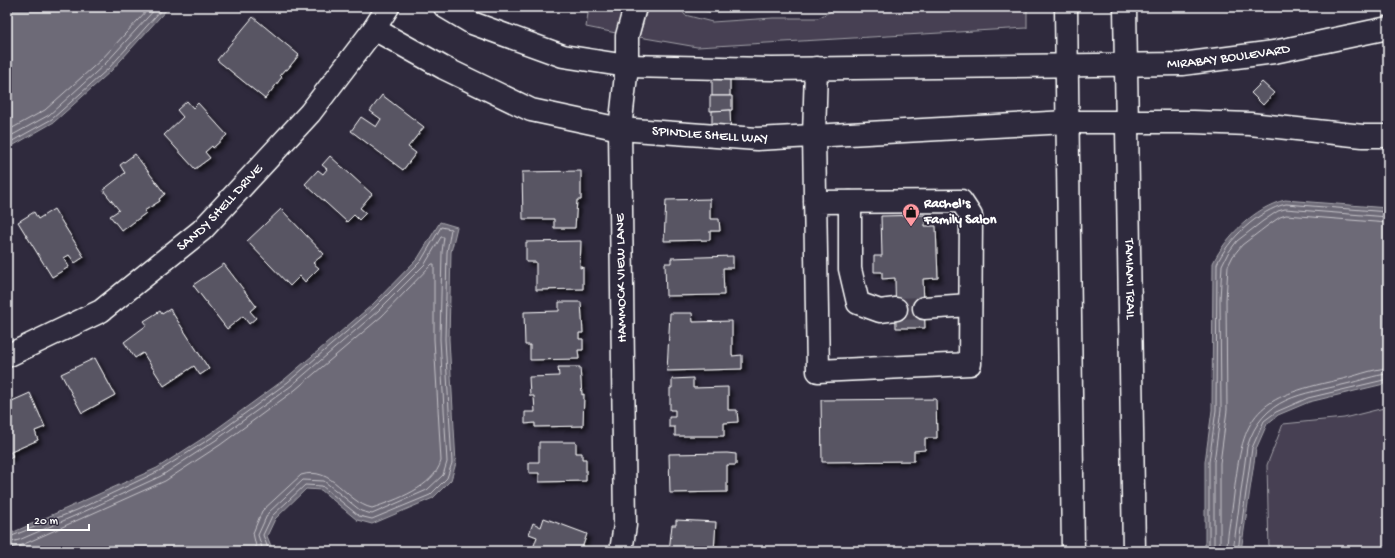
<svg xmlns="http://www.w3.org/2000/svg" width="1395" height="558" viewBox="0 0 1395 558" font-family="'Gochi Hand',sans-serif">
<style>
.green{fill:#464152;stroke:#a2a0a8}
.water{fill:#6d6a77;stroke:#a7a6ad}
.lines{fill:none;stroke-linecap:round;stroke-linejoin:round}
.shore{stroke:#c5c3c9;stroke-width:1}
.building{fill:#595564;stroke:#fff;filter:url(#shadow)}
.minor-tunnel{stroke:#443f50;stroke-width:22;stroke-dasharray:22 11;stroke-linecap:butt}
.minor-casing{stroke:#fff;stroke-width:25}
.major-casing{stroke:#fff;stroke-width:25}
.minor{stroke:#2f2a3d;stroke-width:22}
.major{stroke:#2f2a3d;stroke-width:22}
.labels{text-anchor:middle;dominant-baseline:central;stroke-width:3;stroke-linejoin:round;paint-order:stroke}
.street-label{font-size:14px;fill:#fff;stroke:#2f2a3d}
.poi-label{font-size:14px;font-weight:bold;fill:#fff;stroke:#2f2a3d;text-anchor:start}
</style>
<defs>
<filter id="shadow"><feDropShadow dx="3.5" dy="3.5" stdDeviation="2" flood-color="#0009"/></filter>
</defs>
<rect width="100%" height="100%" fill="#2f2a3d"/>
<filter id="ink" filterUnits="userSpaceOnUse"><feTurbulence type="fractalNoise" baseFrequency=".025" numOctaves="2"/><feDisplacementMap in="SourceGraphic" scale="8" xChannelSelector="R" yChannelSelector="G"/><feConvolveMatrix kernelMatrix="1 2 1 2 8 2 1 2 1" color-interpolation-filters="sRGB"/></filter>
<g filter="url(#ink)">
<!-- green -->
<g class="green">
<path d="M589 7H623L616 33 586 27Z"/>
<path d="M648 7H679L685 15 712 22 773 18H818L839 7H1027V28L697 47 639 37Z"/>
<path d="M1388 407V551H1269L1267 465 1283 424 1344 418Z"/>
</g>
<!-- water -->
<g class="water">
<path d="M7 7H169L111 71 54 122 7 149Z"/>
<path d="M689 7H819L710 12Z"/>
<path d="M1285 200 1388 208V383L1309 402 1278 415 1267 424 1256 449 1241 551H1205V462L1212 410 1213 263C1226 236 1255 207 1285 200Z"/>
<path d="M440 222 457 227 451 252 449 339 456 463 451 480 433 498 372 524 357 520 321 490 306 489 275 519 267 536 273 551H7V535L157 468 211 433 285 379 372 305 418 258Z"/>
</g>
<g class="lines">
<!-- shore -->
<g class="shore">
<path d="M7 131 45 110 101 60 150 7"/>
<path d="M7 138 49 115 105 64 157 7"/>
<path d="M7 144 52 119 109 68 164 7"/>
<path d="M7 538 77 510 159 471 214 436 288 382 374 308 421 261 441 227 451 229 447 252 445 339 452 463 447 478 430 495 372 519 359 516 322 486 305 485 272 516 263 535 269 551"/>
<path d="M7 543 19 540 79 514 161 476 216 440 291 386 378 311 425 264 441 237H444L442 252 440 339 447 462 443 475 427 490 372 514 361 511 324 481 303 480 268 513 258 535 263 551"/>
<path d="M7 549 22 545 165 481 220 445 295 390 382 316 432 264H434V339L441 461C434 487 396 500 372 508 345 502 333 465 301 475L262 511 253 533 257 551"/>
<path d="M1209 551V462L1216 410 1217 264C1227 240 1259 210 1286 204L1388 212"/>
<path d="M1214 551V462L1221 410 1220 299 1222 265 1228 253 1237 241 1263 221 1278 211 1285 209 1388 217"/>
<path d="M1220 551V463L1227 410 1226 300 1228 266 1233 256 1242 245 1267 226 1280 217 1286 215 1388 223"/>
<path d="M1227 551C1227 532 1232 513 1234 494 1243 411 1256 398 1338 380 1354 377 1371 369 1388 368"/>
<path d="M1233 551 1247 447C1263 396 1301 395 1346 384 1360 381 1374 375 1388 374"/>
<path d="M1238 551 1252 448 1264 421 1276 412 1308 398 1388 379"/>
</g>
</g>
<!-- building -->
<g class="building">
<path d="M253 17 299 55 287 70 285 69 280 75 282 77 265 99 217 60Z"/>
<rect x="712" y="75" width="18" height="21"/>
<path d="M1262 82 1274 93 1263 105 1251 93Z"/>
<path d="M382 95 424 127 408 147 416 153 403 170 351 131 361 117 376 127 381 119 370 111Z"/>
<path d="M710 96H732V110L710 111Z"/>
<path d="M187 101 193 108 198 103 227 135 213 148 212 146 205 152 210 158 195 169 164 135 183 117 177 110Z"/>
<path d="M730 110 731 132H712V111Z"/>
<path d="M135 154 165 194 159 199 160 201 144 211 146 213 122 231 110 216 119 210 103 190 125 173 120 165Z"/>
<path d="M330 156 372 194 360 208 366 213 359 220 354 215 347 222 305 184 318 170 323 174 327 169 322 165Z"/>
<path d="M581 171V200H577L575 228H554V219H523L522 172Z"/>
<path d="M710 199V219H719L720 231H710V240L664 241 666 200Z"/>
<path d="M54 209 84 257 75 263 69 255 64 258 69 267 52 277 18 222 34 212 38 219Z"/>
<path d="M281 209 324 254 313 263 319 268 305 282 300 276 290 286 247 241Z"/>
<path d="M925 215V226H936L938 278 923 279 925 328H896L895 278 882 279V272H874V256H882L881 216Z"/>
<path d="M581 241 580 268 583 267V289L536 290V262H526V242Z"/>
<path d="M733 256V268H723L724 295 666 296 665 263H671V258Z"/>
<path d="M224 264 256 306 250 311 256 318 249 324 243 316 227 329 193 285Z"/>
<path d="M559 302H581L583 333H579V339H583V350H578L579 359 530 360V345H525L524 312 559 311Z"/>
<path d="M170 309 209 369 200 375 194 366 164 386 143 353 135 358 124 342 147 325 144 321 160 311 162 314Z"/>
<path d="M670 313H692L693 322 732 321V356L742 355V369L667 371Z"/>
<path d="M95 358 115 395 82 413 61 374Z"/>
<path d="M558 367H580L582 395 584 394 583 426 535 427V423L525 424V412H535L534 396H530L529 377 559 376Z"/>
<path d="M693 378V388L728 387V410H737L738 422 724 423V436H675V427H669V417H675V410H670V388H672V379Z"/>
<path d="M30 393 45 427 35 431 38 440 11 452 13 457 7 459V395L9 394 12 401Z"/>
<path d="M936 399 937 438H925V450L914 451V461L822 462 821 400Z"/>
<path d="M539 442H576V453H582V459H586V481L539 482V473H529V462H539Z"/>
<path d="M727 453 736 454V465H727V492L670 493 669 454Z"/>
<path d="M544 518 587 534 581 551H532L537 537 529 534 533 523 541 527Z"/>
<path d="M676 520 716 522 714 551H669L672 525H676Z"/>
</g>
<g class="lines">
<!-- minor-tunnel -->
<path class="minor-tunnel" d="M896 309 924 308"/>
<!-- minor casing -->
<g class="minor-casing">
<g id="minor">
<path id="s1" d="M445 7 472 23 563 56 627 66 772 69 1182 64 1274 52 1388 28"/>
<path id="s2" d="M374 29 444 68 531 110 620 129 757 139 1067 122H1193L1250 124 1363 136H1388"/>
<path d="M815 202 961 201 971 216 970 364 818 371 814 136 816 68"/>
<path d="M850 202V269L858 303 880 311 896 309"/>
<path d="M924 308 970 305"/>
<path id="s3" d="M7 356 101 311 202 230 310 113 374 29 388 7"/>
<path d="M621 551 625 525 620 129 627 66V36L635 7"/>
</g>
</g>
<!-- major casing -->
<g class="major-casing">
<g id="major">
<path d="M1066 7 1073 551"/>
<path id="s4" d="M1125 7 1134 551"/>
</g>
</g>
<!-- minor -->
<use href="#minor" class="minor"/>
<!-- major -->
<use href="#major" class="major"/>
</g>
</g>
<!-- icons -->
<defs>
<g id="shop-pin" transform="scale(0.9)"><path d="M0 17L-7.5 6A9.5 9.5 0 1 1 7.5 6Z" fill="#ff9aa2" stroke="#2f2a3d"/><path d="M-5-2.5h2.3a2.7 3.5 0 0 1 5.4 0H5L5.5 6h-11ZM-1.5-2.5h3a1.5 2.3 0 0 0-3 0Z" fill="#111"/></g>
</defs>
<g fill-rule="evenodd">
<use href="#shop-pin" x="911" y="212"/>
</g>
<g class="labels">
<!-- street labels -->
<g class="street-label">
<text stroke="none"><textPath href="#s1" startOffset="795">MIRABAY BOULEVARD</textPath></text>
<text stroke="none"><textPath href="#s2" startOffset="358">SPINDLE SHELL WAY</textPath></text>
<text stroke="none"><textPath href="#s3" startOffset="262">SANDY SHELL DRIVE</textPath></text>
<text transform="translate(622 278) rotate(-91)">HAMMOCK VIEW LANE</text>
<text stroke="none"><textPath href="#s4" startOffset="272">TAMIAMI TRAIL</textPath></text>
</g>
<!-- poi labels -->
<g class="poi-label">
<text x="924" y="204">Rachel's<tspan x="924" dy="16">Family Salon</tspan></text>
</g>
</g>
<!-- margin -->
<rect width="1395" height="558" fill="none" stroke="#2f2a3d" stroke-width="24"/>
<rect x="12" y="12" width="1371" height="534" fill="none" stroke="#fff" stroke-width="1.5" filter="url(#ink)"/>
<!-- scale -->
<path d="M28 524v6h61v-6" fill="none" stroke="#ffffff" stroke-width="2"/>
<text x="34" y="524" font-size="12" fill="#ffffff" stroke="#2f2a3d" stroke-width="3" paint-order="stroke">20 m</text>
</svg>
